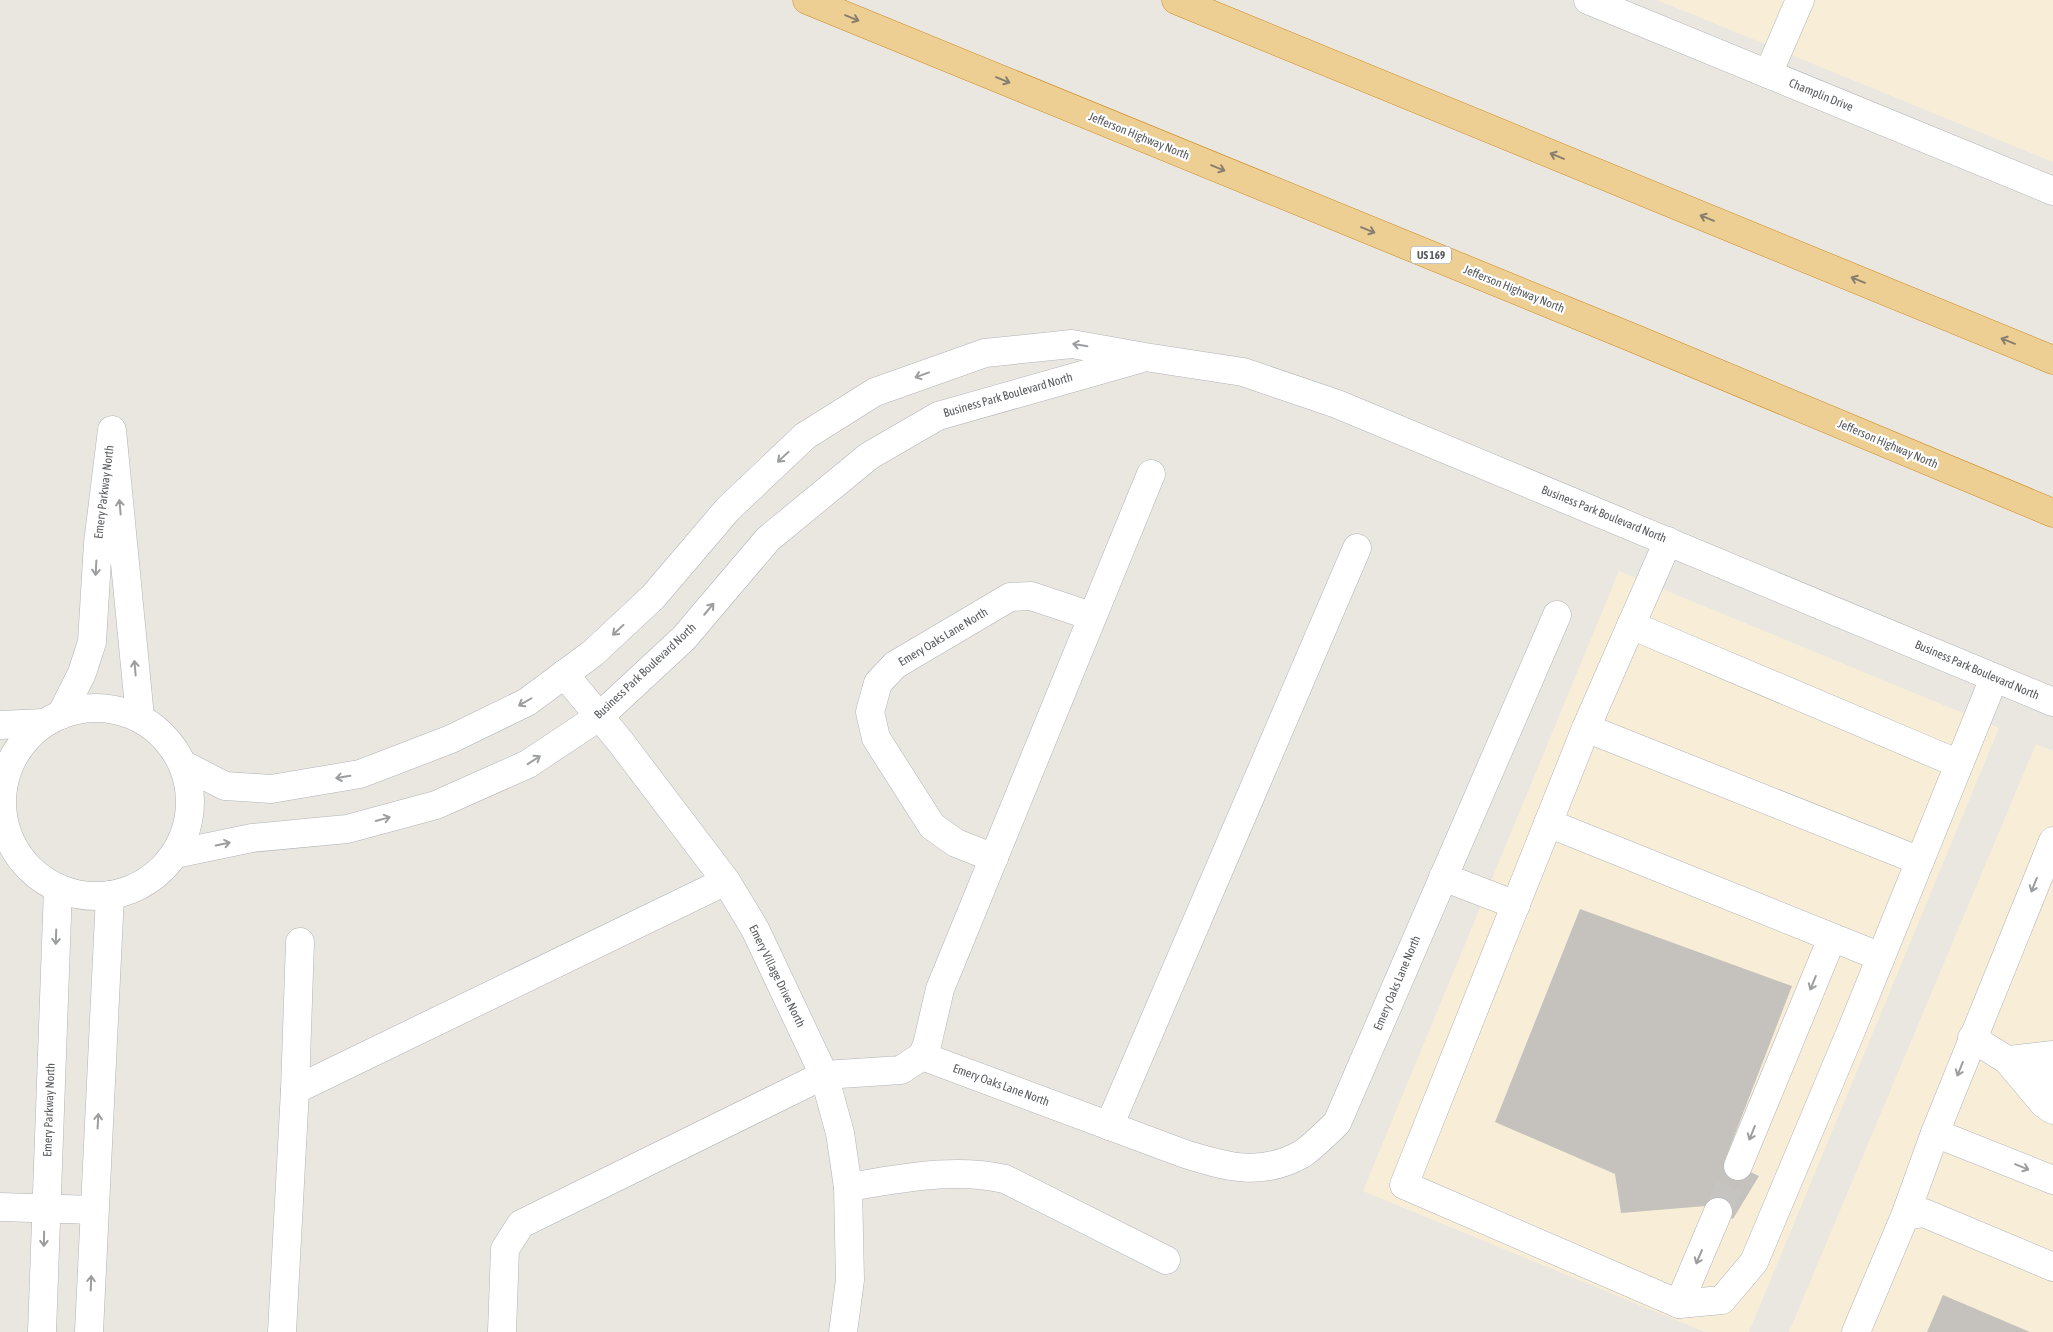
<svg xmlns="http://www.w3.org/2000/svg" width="2053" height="1332" viewBox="0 0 2053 1332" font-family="'Asap Condensed',sans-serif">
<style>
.commercial{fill:#f8eed7}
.building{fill:#c5c2bd}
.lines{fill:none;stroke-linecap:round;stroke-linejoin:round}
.minor-tunnel{stroke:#c6c4c0;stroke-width:28;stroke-dasharray:28 14;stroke-linecap:butt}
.minor-casing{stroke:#b1b3b7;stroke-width:29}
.highway-casing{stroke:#ce881c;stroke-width:29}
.minor{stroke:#fff;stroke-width:28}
.highway{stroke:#eecf93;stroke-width:28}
.oneway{stroke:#867e6f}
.oneway2{stroke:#9b9d9f}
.labels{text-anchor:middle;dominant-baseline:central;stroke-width:4.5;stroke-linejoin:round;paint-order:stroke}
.shield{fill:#fff;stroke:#8b8d8f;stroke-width:1}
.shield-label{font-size:11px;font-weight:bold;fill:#595c5f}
.street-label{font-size:12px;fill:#595c5f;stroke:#fff}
</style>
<rect width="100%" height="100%" fill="#eae7e0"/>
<!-- commercial -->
<g class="commercial">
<path d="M1657 0H2053V162Z"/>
<path d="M1619 571 1999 728 1749 1332H1705L1363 1191Z"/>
<path d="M2036 744 2053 751V1332H1789Z"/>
</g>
<!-- building -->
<g class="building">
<path d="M1580 909 1792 986 1725 1160 1759 1176 1733 1219 1706 1206 1621 1213 1615 1174 1495 1122Z"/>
<path d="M1943 1295 2030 1332H1927Z"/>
</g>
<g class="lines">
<!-- minor-tunnel -->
<path class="minor-tunnel" d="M1718 1212 1738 1166"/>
<!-- minor casing -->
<g class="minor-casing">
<g id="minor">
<path d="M1588 0 2053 191"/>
<path d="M1768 74 1800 0"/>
<path d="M1668 541 1586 728 1404 1185 1679 1304 1722 1300 1754 1262 1851 1031 1994 678"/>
<path d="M1631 625 1959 764"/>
<path d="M564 674 619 740 726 881 755 929 824 1075 840 1133 848 1187 850 1280 843 1332"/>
<circle cx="96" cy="802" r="94"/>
<path d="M61 715 82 673 92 642 98 543 112 430 140 717"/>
<path d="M0 725 44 723"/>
<path d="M1586 728 1920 861"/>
<path d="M184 765 225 786 271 789 360 774 451 739 527 702 593 653 653 597 728 509 805 436 875 392 985 353 1072 344 1145 357 1243 372 1337 404 2053 702"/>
<path d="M1548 823 1881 957"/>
<path d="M2053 841 1935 1133 2053 1180"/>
<path d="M175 854 252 838 347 829 436 805 528 764 600 716 684 638 768 539 869 456 938 416 1139 359"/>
<path d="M994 858 956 843 932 826 876 738 870 712 878 683 895 665 1010 597 1031 596 1091 616"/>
<path d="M1443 877 1516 905"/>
<path d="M1972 1038 2007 1060 2044 1104 2053 1110"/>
<path d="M922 1056 1185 1154C1227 1167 1261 1177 1302 1154 1314 1146 1326 1133 1337 1123L1557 615"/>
<path d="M2009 1060 2053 1055"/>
<path d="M2013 1063 2053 1080"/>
<path d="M295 1090 300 942"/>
<path d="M1109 1126 1357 548"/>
<path d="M1738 1166 1832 938"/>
<path d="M848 1187C901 1179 953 1167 1005 1179L1166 1260"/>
<path d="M0 1207 94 1210"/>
<path d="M1905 1216 1935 1133"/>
<path d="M1679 1304 1718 1212"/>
<path d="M42 1332 58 888"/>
<path d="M89 1332 110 895"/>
<path d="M282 1332 295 1090 726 881"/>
<path d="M502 1332 505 1249 521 1224 824 1075 901 1070 922 1056 927 1045 940 989 1151 474"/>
<path d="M1856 1332 1905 1216 1924 1213 2053 1267"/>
</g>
</g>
<!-- highway casing -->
<g class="highway-casing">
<g id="highway">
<path d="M807 0 1638 340 2053 513"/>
<path d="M1176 0 2053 360"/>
</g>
</g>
<!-- minor -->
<use href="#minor" class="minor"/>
<!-- highway -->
<use href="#highway" class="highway"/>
</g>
<!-- one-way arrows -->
<defs><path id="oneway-shaft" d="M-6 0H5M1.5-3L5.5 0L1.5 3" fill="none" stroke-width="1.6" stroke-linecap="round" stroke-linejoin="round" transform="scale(1.25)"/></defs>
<g class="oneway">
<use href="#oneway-shaft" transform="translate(852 18) rotate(22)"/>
<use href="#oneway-shaft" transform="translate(1003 80) rotate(22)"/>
<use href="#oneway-shaft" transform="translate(1557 156) rotate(-158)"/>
<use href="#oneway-shaft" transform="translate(1218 168) rotate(22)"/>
<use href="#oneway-shaft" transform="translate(1707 218) rotate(-158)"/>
<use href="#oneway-shaft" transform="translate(1368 230) rotate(22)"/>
<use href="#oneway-shaft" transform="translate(1858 280) rotate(-158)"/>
<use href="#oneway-shaft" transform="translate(2008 341) rotate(-158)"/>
</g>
<g class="oneway2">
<use href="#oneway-shaft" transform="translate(1080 345) rotate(-170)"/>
<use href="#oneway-shaft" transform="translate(922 375) rotate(160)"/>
<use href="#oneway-shaft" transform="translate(783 457) rotate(137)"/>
<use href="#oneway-shaft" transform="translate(120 507) rotate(-95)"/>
<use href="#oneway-shaft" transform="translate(96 568) rotate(93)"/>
<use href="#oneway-shaft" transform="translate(709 609) rotate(-50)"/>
<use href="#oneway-shaft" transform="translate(618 630) rotate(137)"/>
<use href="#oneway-shaft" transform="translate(135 668) rotate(-95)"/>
<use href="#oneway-shaft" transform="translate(525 702) rotate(150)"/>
<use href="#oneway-shaft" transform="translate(534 760) rotate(-33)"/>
<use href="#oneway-shaft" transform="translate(343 777) rotate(171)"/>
<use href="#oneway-shaft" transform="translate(383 819) rotate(-15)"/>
<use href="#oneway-shaft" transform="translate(223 844) rotate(-12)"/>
<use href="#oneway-shaft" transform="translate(2034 885) rotate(112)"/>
<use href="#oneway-shaft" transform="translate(56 937) rotate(92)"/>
<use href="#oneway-shaft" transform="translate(1813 983) rotate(112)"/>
<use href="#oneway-shaft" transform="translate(1960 1069) rotate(112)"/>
<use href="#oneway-shaft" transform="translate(98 1121) rotate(-87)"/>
<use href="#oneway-shaft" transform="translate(1752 1133) rotate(112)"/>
<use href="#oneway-shaft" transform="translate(2022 1167) rotate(22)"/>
<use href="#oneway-shaft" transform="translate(44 1239) rotate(91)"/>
<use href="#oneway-shaft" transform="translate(1699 1257) rotate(113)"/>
<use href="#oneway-shaft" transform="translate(91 1283) rotate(-88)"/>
</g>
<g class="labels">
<!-- shield labels -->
<rect class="shield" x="1411" y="246.5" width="40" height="17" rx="4"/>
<g class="shield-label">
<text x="1431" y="255">US 169</text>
</g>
<!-- street labels -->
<g class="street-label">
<text transform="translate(1821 95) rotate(22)">Champlin Drive</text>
<text transform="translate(1139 136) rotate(22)">Jefferson Highway North</text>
<text transform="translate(1514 289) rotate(22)">Jefferson Highway North</text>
<text transform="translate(1008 395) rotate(-16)">Business Park Boulevard North</text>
<text transform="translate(1888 444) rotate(23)">Jefferson Highway North</text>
<text transform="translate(104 492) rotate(-83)">Emery Parkway North</text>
<text transform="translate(1604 514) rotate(22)">Business Park Boulevard North</text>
<text transform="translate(943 637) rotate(-31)">Emery Oaks Lane North</text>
<text transform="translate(1977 670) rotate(23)">Business Park Boulevard North</text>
<text transform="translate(645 671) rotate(-43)">Business Park Boulevard North</text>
<text transform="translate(777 976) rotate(64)">Emery Village Drive North</text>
<text transform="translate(1397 983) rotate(-67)">Emery Oaks Lane North</text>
<text transform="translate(1001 1085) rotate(20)">Emery Oaks Lane North</text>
<text transform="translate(49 1110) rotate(-88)">Emery Parkway North</text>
</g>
</g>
</svg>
